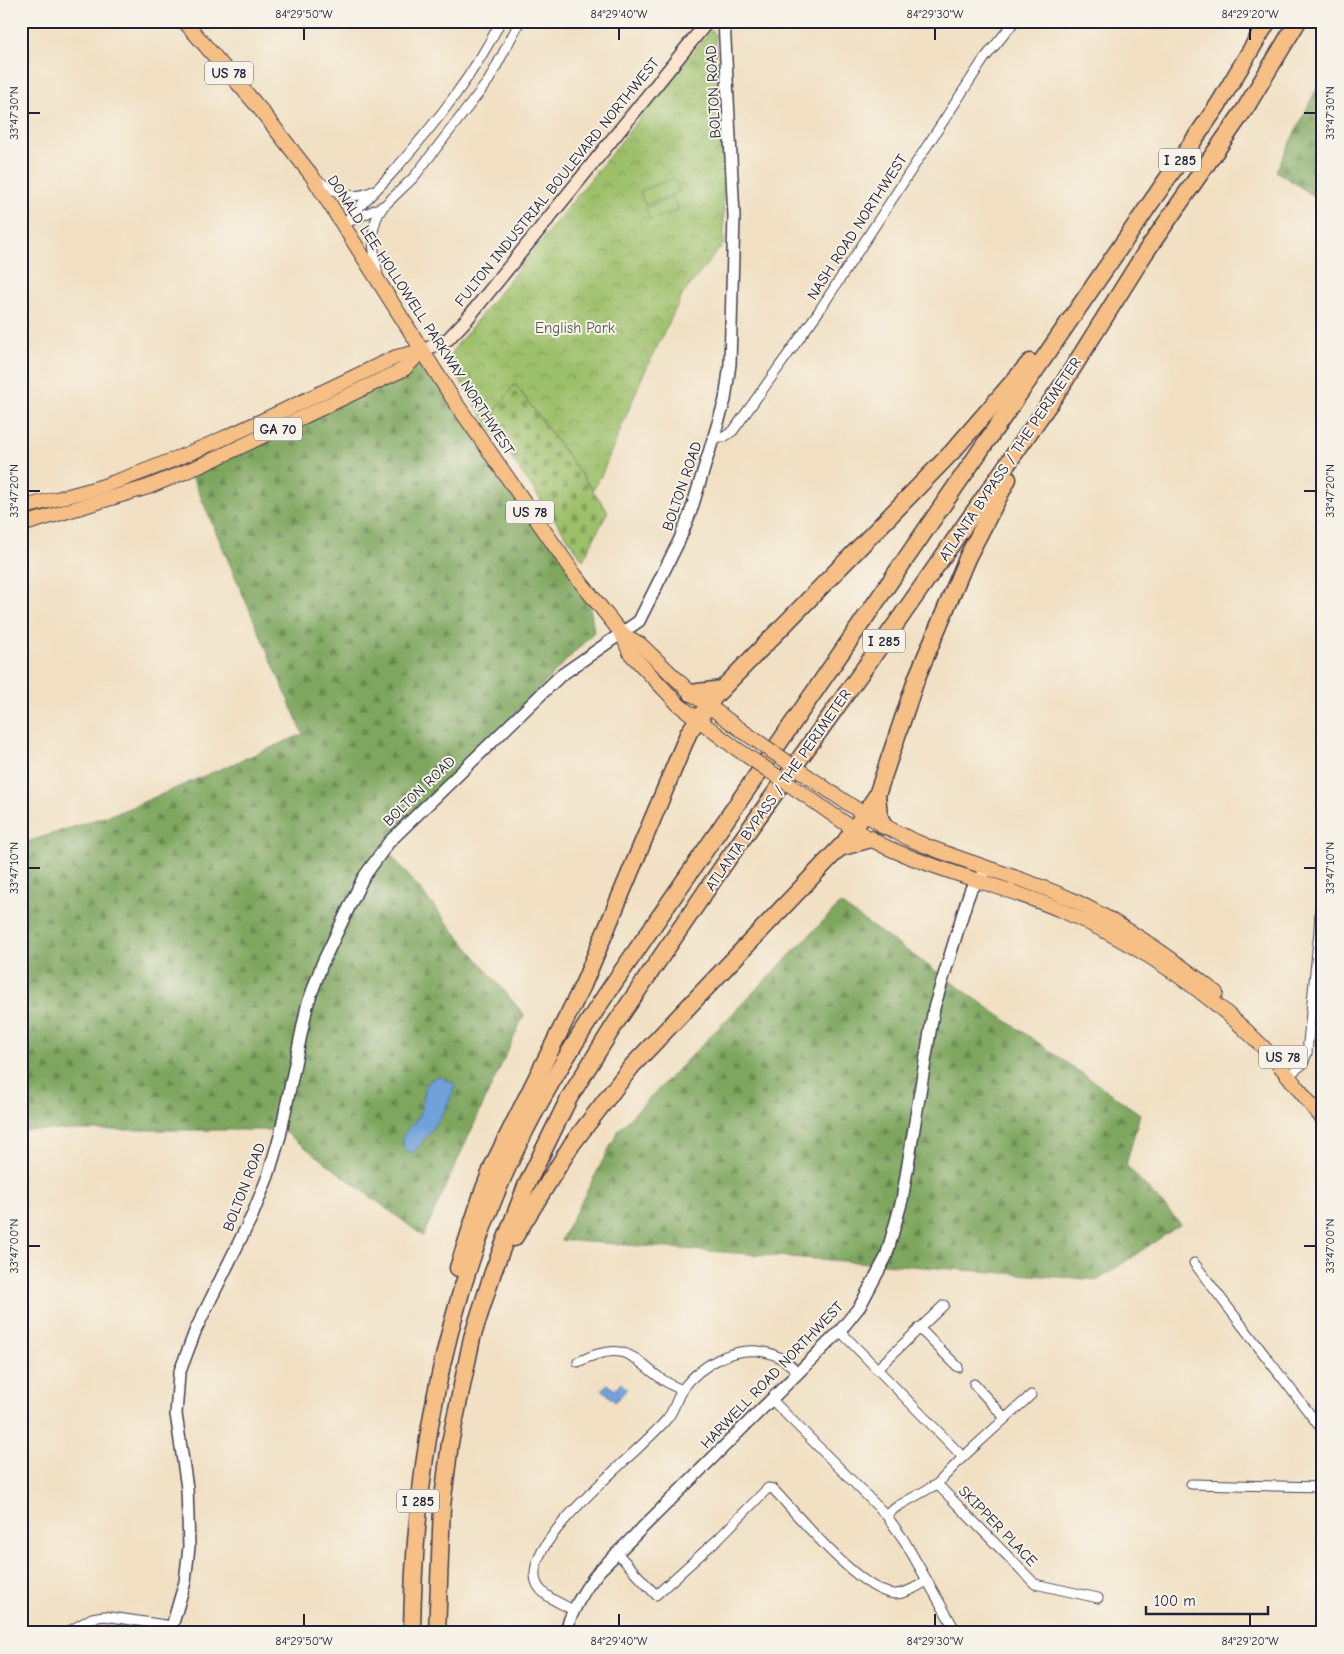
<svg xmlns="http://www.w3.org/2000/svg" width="1344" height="1654" viewBox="0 0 1344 1654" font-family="'Comic Neue',sans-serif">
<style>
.forest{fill:url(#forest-firs);stroke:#50644c}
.cemetery{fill:url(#cemetery-stones);stroke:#607152}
.park{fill:url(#park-crowns);stroke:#607152}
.garden{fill:#9dc06a;stroke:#607152}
.water{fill:#70a1da;stroke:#49628a}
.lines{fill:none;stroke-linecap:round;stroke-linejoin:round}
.minor-casing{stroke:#413e4f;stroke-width:11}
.tertiary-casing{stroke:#413e4f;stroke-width:14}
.secondary-casing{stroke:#413e4f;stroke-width:15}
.primary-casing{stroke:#413e4f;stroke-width:16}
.motorway-casing{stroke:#413e4f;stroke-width:19}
.minor{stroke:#fff;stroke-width:9}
.tertiary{stroke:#fff;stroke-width:11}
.secondary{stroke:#fbe5cf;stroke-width:12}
.primary{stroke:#f5bf86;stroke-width:14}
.motorway{stroke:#f5bf86;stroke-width:16}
.primary-bridge-casing{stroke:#413e4f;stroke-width:16;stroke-linecap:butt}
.primary-bridge{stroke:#f5bf86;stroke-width:14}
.ticks{fill:none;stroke:#22223b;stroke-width:2}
.labels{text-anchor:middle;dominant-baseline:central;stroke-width:4;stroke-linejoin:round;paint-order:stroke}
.shield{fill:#f7f3e8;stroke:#62616f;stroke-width:1}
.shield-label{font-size:14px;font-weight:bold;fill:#22223b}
.street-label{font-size:15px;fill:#22223b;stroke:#f7f3e8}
.park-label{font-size:15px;fill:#4d594b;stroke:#f7f3e8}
.neatline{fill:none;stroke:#22223b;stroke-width:2}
.ticks-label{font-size:12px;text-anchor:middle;fill:#22223b}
</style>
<defs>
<pattern id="forest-firs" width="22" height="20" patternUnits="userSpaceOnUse" patternTransform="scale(1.25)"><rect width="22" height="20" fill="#7ea65e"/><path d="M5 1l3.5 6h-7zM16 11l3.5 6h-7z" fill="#67874f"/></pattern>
<pattern id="cemetery-stones" width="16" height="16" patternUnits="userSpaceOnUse" patternTransform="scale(1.25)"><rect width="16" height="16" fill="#9dc06a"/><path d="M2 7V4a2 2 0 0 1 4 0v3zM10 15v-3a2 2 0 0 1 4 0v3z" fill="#809c58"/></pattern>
<pattern id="park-crowns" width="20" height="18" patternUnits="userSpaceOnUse" patternTransform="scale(1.25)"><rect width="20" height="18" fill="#9dc06a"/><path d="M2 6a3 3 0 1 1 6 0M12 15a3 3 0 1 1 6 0" fill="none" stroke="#809c58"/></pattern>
</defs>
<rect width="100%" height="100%" fill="#f7f3e8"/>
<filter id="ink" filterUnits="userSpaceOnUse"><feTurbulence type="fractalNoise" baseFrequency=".02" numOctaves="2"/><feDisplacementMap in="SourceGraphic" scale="10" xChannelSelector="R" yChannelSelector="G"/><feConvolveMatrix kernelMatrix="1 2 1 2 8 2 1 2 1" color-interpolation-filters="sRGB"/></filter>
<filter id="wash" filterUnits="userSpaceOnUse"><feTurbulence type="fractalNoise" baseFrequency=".0096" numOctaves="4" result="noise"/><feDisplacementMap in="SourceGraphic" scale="20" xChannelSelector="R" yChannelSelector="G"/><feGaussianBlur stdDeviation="1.12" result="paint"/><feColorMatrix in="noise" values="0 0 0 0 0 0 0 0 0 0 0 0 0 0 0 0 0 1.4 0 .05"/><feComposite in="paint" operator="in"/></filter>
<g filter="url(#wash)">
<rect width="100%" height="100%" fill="#f1e0c3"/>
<!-- forest -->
<g class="forest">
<path d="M1323 76V202L1276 171Z"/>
<path d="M429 359 587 585 594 632 469 761 382 844 524 1015 423 1236 282 1130H21V844L122 811 303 734 187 465Z"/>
<path d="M840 904 1140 1114 1126 1165 1181 1224 1098 1280 561 1240 620 1128Z"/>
</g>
<!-- cemetery -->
<path class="cemetery" d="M514 383 608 511 583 560 487 423Z"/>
<!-- park -->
<path class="park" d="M711 30 715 34 723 164 724 243 683 294 643 375 601 476 593 490 515 384 487 423 448 361 457 345Z"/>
<!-- garden -->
<g class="garden">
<path d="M674 178 679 192 645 205 640 191Z"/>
<path d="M673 197 678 210 650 221 645 208Z"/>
</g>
<!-- water -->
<g class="water">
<path d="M438 1076 455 1084C449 1110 430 1132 414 1152L406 1151C396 1132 409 1132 417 1118 423 1109 424 1094 426 1083Z"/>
<path d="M621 1383 627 1389 615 1402 602 1389 608 1384 615 1390Z"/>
</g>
</g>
<g filter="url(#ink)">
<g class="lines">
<!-- minor casing -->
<g class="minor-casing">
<g id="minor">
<path d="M316 179C335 192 350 202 373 191"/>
<path d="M344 224 385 205 414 177 489 80 520 21"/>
<path d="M344 224C361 203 382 186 399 165 438 120 474 74 501 21"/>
<path d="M378 275C374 251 367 228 383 207"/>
<path d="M714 437H724L733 431 819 311 984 59 1015 21"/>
<path d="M1288 1076 1303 1064 1307 1053 1319 931 1323 847"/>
<path d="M1194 1263 1323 1431"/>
<path d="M919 1328 958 1367"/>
<path d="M840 1331 963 1457"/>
<path d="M578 1362C637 1333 635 1371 682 1390"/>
<path d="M877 1369 944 1305"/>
<path d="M974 1384 1005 1418"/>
<path d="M772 1400 886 1515 904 1540 957 1633"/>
<path d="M937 1484 1035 1584 1098 1598"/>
<path d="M1191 1484 1323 1487"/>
<path d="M886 1515 898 1506 937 1484 963 1457 1031 1395"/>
<path d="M617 1553 656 1595 719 1538 768 1488 773 1489C797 1514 861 1593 895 1594 906 1594 918 1586 927 1581"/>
<path d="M573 1610C559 1602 536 1595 535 1576 531 1534 638 1454 666 1420 674 1412 676 1399 682 1390 692 1376 708 1364 723 1357 751 1345 779 1350 798 1373"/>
<path d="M66 1633 92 1618 104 1616 172 1626"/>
</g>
</g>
<!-- tertiary casing -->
<g class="tertiary-casing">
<g id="tertiary">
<path d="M170 1633 185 1582 189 1547 187 1488 176 1414 179 1374 196 1329 252 1216 268 1176 280 1136 307 1006 322 964 363 878 389 842 560 676 639 621 679 541 691 511 725 400 730 364 734 216 724 21"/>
<path d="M565 1633C572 1609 583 1591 598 1572L840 1331 860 1306 886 1257 902 1200 934 1008 967 900 971 889 983 875"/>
</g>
</g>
<!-- secondary casing -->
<g class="secondary-casing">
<path id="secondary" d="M422 351 448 339 467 319 708 21"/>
</g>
<!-- primary casing -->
<g class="primary-casing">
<g id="primary">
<path d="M184 21 260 109 312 176 453 399 575 575 622 634 630 653 679 705 734 747"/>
<path d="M21 508C50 500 80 494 109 484 208 450 302 401 396 357L422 351"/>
<path d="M21 525 148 487 204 464 404 369 422 351"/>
<path d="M622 634 640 644 691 693 744 732"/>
<path d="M822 786C854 808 887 830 924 845 973 865 1025 878 1073 900 1125 925 1171 957 1216 993"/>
<path d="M812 800C836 817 859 834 886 847 943 873 1005 886 1063 911 1138 944 1208 991 1265 1049 1286 1071 1303 1096 1323 1119"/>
</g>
</g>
<!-- motorway casing -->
<g class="motorway-casing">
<g id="motorway">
<path d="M691 693 722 689"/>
<path d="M877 795 879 815 884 826"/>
<path d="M840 848 871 839"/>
<path d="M514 1238 572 1144 632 1066 845 842 877 795 917 677 968 556 1008 479"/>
<path d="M458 1268 482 1194 494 1163 583 985 689 732 715 696 953 451 1030 362"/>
<path d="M412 1633C414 1465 443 1302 516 1149 542 1095 574 1043 607 993L1218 105 1268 21"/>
<path d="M437 1633 442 1506 450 1443 472 1338 493 1272 526 1186 569 1098 615 1024 723 866 898 621 1061 387 1145 253 1245 109 1298 21"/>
</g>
</g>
<!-- minor -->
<use href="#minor" class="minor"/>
<!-- tertiary -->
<use href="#tertiary" class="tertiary"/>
<!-- secondary -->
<use href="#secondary" class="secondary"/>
<!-- primary -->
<use href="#primary" class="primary"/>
<!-- motorway -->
<use href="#motorway" class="motorway"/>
<!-- primary-bridge casing -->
<g class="primary-bridge-casing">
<g id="primary-bridge">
<path d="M744 732 822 786"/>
<path d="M734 747 812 800"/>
</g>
</g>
<!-- primary-bridge -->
<use href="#primary-bridge" class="primary-bridge"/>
</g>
</g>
<!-- ticks -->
<path class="ticks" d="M304 28V40M619 28V40M935 28V40M1250 28V40M28 113H40M1304 113H1316M28 491H40M1304 491H1316M28 868H40M1304 868H1316M28 1246H40M1304 1246H1316M304 1614V1626M619 1614V1626M935 1614V1626M1250 1614V1626"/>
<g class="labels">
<!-- shield labels -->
<g class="shield">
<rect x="205" y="61.5" width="48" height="23" rx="4"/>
<rect x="1159" y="148.5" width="42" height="23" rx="4"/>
<rect x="254" y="417.5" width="48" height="23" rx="4"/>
<rect x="506" y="500.5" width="48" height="23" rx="4"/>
<rect x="863" y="629.5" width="42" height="23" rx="4"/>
<rect x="1259" y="1045.5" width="48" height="23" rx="4"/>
<rect x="397" y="1489.5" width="42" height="23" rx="4"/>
</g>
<g class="shield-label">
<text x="229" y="73">US 78</text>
<text x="1180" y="160">I 285</text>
<text x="278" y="429">GA 70</text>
<text x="530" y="512">US 78</text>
<text x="884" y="641">I 285</text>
<text x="1283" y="1057">US 78</text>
<text x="418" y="1501">I 285</text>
</g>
<!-- street labels -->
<g class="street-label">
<text transform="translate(713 92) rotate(-93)">BOLTON ROAD</text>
<text transform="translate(557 182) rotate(-51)">FULTON INDUSTRIAL BOULEVARD NORTHWEST</text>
<text transform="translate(857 227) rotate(-57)">NASH ROAD NORTHWEST</text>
<text transform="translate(421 315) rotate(57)">DONALD LEE HOLLOWELL PARKWAY NORTHWEST</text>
<text transform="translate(1010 459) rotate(-56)">ATLANTA BYPASS / THE PERIMETER</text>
<text transform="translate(682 486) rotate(-71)">BOLTON ROAD</text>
<text transform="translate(778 790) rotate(-55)">ATLANTA BYPASS / THE PERIMETER</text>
<text transform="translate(419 791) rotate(-44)">BOLTON ROAD</text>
<text transform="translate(244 1187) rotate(-69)">BOLTON ROAD</text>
<text transform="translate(772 1375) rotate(-46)">HARWELL ROAD NORTHWEST</text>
<text transform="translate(998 1526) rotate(46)">SKIPPER PLACE</text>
</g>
<!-- park labels -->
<g class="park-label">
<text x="575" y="328">English Park</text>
</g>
</g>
<!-- margin -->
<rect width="1344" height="1654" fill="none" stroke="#f7f3e8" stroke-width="55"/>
<!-- scale -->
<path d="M1146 1606v8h122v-8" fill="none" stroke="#22223b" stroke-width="2.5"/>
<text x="1154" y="1606" font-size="15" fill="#22223b" stroke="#f7f3e8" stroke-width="4" paint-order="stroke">100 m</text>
<rect x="28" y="28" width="1288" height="1598" class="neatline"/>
<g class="ticks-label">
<text x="304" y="18">84°29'50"W</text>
<text x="619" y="18">84°29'40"W</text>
<text x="935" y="18">84°29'30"W</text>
<text x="1250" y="18">84°29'20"W</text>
<text transform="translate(14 113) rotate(-90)" y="4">33°47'30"N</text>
<text transform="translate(1330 113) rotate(-90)" y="4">33°47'30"N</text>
<text transform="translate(14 491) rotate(-90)" y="4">33°47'20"N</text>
<text transform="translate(1330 491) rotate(-90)" y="4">33°47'20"N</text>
<text transform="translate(14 868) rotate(-90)" y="4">33°47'10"N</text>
<text transform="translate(1330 868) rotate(-90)" y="4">33°47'10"N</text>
<text transform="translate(14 1246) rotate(-90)" y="4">33°47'00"N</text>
<text transform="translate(1330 1246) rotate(-90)" y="4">33°47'00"N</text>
<text x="304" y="1645">84°29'50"W</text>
<text x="619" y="1645">84°29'40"W</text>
<text x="935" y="1645">84°29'30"W</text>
<text x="1250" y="1645">84°29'20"W</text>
</g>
</svg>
